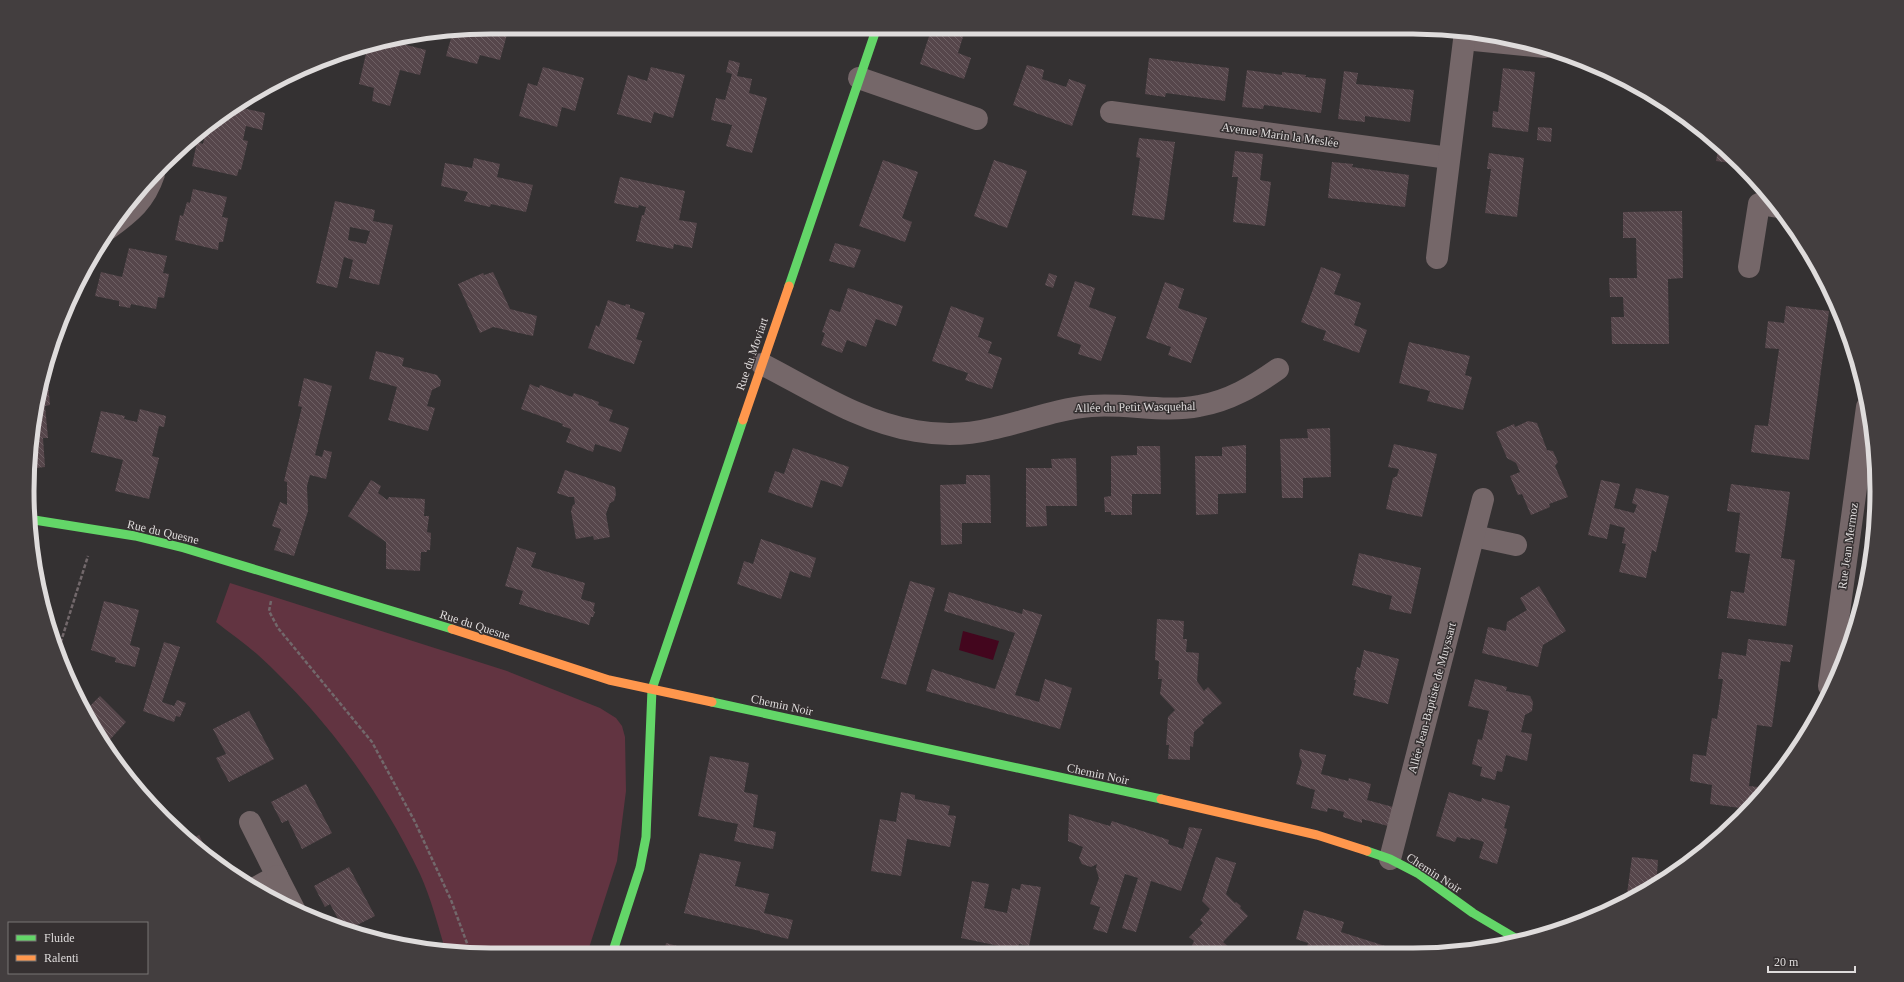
<svg xmlns="http://www.w3.org/2000/svg" width="1904" height="982" viewBox="0 0 1904 982" font-family="Georgia,serif">
<style>
.green{fill:#623441}
.water{fill:#43061e}
.building{fill:url(#building-back-hatch);fill-rule:evenodd}
.lines{fill:none;stroke-linecap:round;stroke-linejoin:round}
.path{stroke:#72686b;stroke-width:2.5;stroke-dasharray:4 2;stroke-linecap:butt}
.street{stroke:#756769;stroke-width:22}
.fast{stroke:#63d668;stroke-width:9}
.slow{stroke:#ff974d;stroke-width:9}
.labels{text-anchor:middle;dominant-baseline:central;stroke-width:3;stroke-linejoin:round;paint-order:stroke}
.street-label{font-size:12px;fill:#dfdcdc;stroke:#353031}
.rim{fill:none;stroke:#dfdcdc;stroke-width:5}
</style>
<defs>
<pattern id="building-back-hatch" width="6" height="6" patternUnits="userSpaceOnUse"><rect width="6" height="6" fill="#56464b"/><path d="M-1 5l2 2M0 0l6 6M5-1l2 2" fill="none" stroke="#6e6064"/></pattern>
</defs>
<rect width="100%" height="100%" fill="#343132"/>
<!-- green -->
<path class="green" d="M230 583 507 671 600 708 616 718 622 726 625 737 626 791 617 861 587 954H461L446 952C438 926 431 898 420 874 379 789 326 717 257 654 244 643 230 633 216 622Z"/>
<!-- water -->
<path class="water" d="M963 631 999 641 993 660 959 650Z"/>
<!-- building -->
<g class="building">
<path d="M491 27H509L500 60 480 55 477 64 446 56 453 31Z"/>
<path d="M932 27H966L958 53 971 58 964 79 920 64Z"/>
<path d="M387 40 426 50 420 75 400 70 390 106 372 101 374 88 359 84 368 45Z"/>
<path d="M1149 58 1229 68 1225 101 1166 93 1165 97 1145 94Z"/>
<path d="M729 60 740 63 737 76 752 79 749 93 767 98 752 153 726 146 732 125 711 120 716 98 725 100 732 74 726 72Z"/>
<path d="M1027 65 1044 70 1042 79 1066 87 1069 79 1086 85 1072 126 1013 105Z"/>
<path d="M543 67 584 78 575 111 562 107 557 127 519 116 528 83 537 86Z"/>
<path d="M651 67 685 75 673 118 654 112 651 123 617 114 628 75 647 81Z"/>
<path d="M1503 68 1535 72 1528 132 1492 127 1493 111 1498 112Z"/>
<path d="M1247 70 1282 75V72L1306 75 1305 77 1326 79 1321 113 1264 105 1263 109 1242 107Z"/>
<path d="M1344 71 1358 73 1356 84 1414 90 1410 122 1365 116V122L1338 119Z"/>
<path d="M233 106 265 113 262 130 246 126 243 140 248 141 241 170 239 169 237 176 192 166 197 142 203 144 208 123 221 114 230 116Z"/>
<path d="M1538 127 1552 128 1551 142 1537 140Z"/>
<path d="M1139 138 1175 142 1164 220 1132 215 1140 158 1136 157Z"/>
<path d="M1719 145 1723 149 1739 164 1716 161Z"/>
<path d="M1235 151 1263 154 1260 180 1271 182 1265 226 1233 222 1238 177H1232Z"/>
<path d="M1489 153 1524 158 1517 217 1485 213 1491 169H1487Z"/>
<path d="M474 158 500 164 497 177 533 185 526 212 491 204 490 207 464 201 468 192 441 186 445 163 472 168Z"/>
<path d="M883 160 918 172 902 218 912 222 905 242 859 226Z"/>
<path d="M994 160 1027 171 1007 228 974 216Z"/>
<path d="M1332 162 1353 164 1352 167 1409 175 1405 207 1328 198Z"/>
<path d="M620 177 685 191 679 220 697 223 692 248 674 244 673 249 636 241 642 215H644L646 207 639 205 638 208 614 203Z"/>
<path d="M193 189 227 197 222 217 228 218 223 242H219L218 250 175 240 180 215 183 216 187 202 190 203Z"/>
<path d="M335 201 375 210 373 221 393 225 379 285 349 278 353 260 344 257 337 288 316 283ZM350 227 370 231 366 244 348 240Z"/>
<path d="M1682 211 1683 278 1668 279 1669 344H1612L1611 317H1624L1623 297H1610L1609 278H1637L1636 238H1623V212Z"/>
<path d="M835 243 861 250 854 268 829 261Z"/>
<path d="M129 248 167 256 163 273 169 274 164 298 158 297 156 309 131 304 130 308 119 306V301L95 296 101 272 122 277Z"/>
<path d="M1321 267 1341 274 1334 294 1361 303 1354 325 1367 330 1359 353 1323 340 1326 331 1301 322Z"/>
<path d="M493 272 510 309 537 316 533 336 493 327 480 333 458 284 483 273 484 275Z"/>
<path d="M1049 273 1057 276 1053 288 1045 285Z"/>
<path d="M1075 281 1095 288 1089 307 1116 317 1101 361 1078 354 1081 345 1057 336Z"/>
<path d="M1165 282 1184 289 1178 308 1207 318 1191 363 1168 355 1171 347 1146 338Z"/>
<path d="M848 288 903 306 896 326 876 319 866 347 847 340 842 353 821 345 825 333 822 332 830 309 840 312Z"/>
<path d="M608 300 625 306 626 304 630 305V308L645 313 636 339 642 341 634 364 588 348 596 325 599 327Z"/>
<path d="M951 306 984 318 978 337 992 342 988 353 1002 358 992 389 965 380 968 373 932 361Z"/>
<path d="M1786 306 1829 311 1809 460 1751 452 1755 425 1768 426 1779 349 1765 348 1768 321 1784 323Z"/>
<path d="M1409 342 1470 356 1465 375 1472 377 1463 410 1427 401 1430 391 1399 383Z"/>
<path d="M376 351 404 358 402 366 437 375 441 381 440 386 432 390 427 406 435 408 428 431 388 420 397 387 369 379Z"/>
<path d="M43 372H47L50 405 45 406 48 438H43L45 467 28 469Z"/>
<path d="M304 378 332 386 315 455 322 457 324 450 332 452 326 479 310 475 307 486 308 511 294 556 274 550 281 529 272 526 280 502 287 505V482L284 481 302 407 298 406Z"/>
<path d="M530 384 539 388 540 385 572 397 574 393 599 402 598 405 613 410 609 421 629 428 621 452 595 444 593 452 566 442 571 429 562 426 563 424 521 409Z"/>
<path d="M140 409 166 416 164 427 159 426 152 456 159 458 149 499 115 491 123 460 91 452 101 411 125 416 124 419 137 422Z"/>
<path d="M1528 421 1537 423 1547 450 1553 451 1558 462 1555 466 1568 497 1549 504 1550 507 1531 515 1522 494 1518 495 1510 476 1520 472 1516 463 1507 458 1496 432 1514 424 1515 427Z"/>
<path d="M1330 428 1331 477 1303 478V498H1282L1280 439 1308 438 1307 429Z"/>
<path d="M1394 444 1437 454 1422 517 1386 509 1393 478 1397 476 1399 469 1388 467Z"/>
<path d="M1246 445V493L1218 494V514L1196 515 1195 456H1222V447Z"/>
<path d="M1137 446H1160L1161 494H1132V515H1111V512H1105L1104 497 1111 496V456L1137 455Z"/>
<path d="M793 448 849 467 842 487 821 480 812 508 768 492 775 471 784 474Z"/>
<path d="M1076 458 1077 506H1046L1047 526 1026 527V468H1052L1051 459Z"/>
<path d="M565 470 615 487 616 494 614 501 610 503 606 514 610 537 594 540 593 536 576 539 571 511 573 505 575 504 574 497H569L557 493Z"/>
<path d="M966 475H990L991 523H962V544L941 545 940 485 966 484Z"/>
<path d="M371 480 381 486 378 493 387 500 389 497 425 499 424 516H429L427 532 431 533 430 550H427V552H421L420 571 386 569V542L348 516Z"/>
<path d="M1601 480 1620 484 1614 508 1634 513 1637 505 1632 503 1636 488 1669 496 1656 552 1652 550 1646 578 1619 572 1626 544 1622 543 1625 528 1610 524 1607 539 1588 535Z"/>
<path d="M1731 484 1790 492 1781 558 1795 560 1786 626 1727 618 1731 591 1744 593 1750 554 1735 552 1740 513 1727 511Z"/>
<path d="M761 539 816 558 810 578 790 571 781 599 737 584 744 561 753 564Z"/>
<path d="M517 547 536 553 531 567 585 583 581 599 595 603 593 611 595 612 593 617H591L589 625 519 604 523 591 505 586Z"/>
<path d="M1359 553 1421 568 1411 614 1389 609 1392 596 1352 585Z"/>
<path d="M910 581 935 588 906 685 881 678Z"/>
<path d="M1539 586 1566 631 1543 645 1538 667 1482 653 1488 627 1506 631 1507 622 1527 610 1520 598Z"/>
<path d="M949 592 1022 614 1023 609 1042 615 1015 695 1039 702 1045 679 1072 688 1060 729 926 691 932 669 995 689 1015 633 944 611Z"/>
<path d="M104 601 139 610 130 645 140 648 135 667 115 662 116 658 91 650Z"/>
<path d="M1157 619 1184 621 1183 639H1187L1186 652 1199 653 1197 681 1204 691 1208 687 1222 703 1202 720 1204 723 1194 732 1193 747 1190 746V760L1168 759 1169 745H1166L1168 717 1175 710 1160 694 1162 679H1158L1159 661 1155 660Z"/>
<path d="M1748 639 1793 645 1790 662 1781 661 1772 727 1757 725 1749 786 1758 787 1756 802 1748 809 1710 804 1712 785 1690 781 1693 754 1706 756 1712 718 1717 719 1723 679H1718L1722 652 1746 656Z"/>
<path d="M164 642 180 647 162 702 174 706 177 700 186 703 180 717 176 716 174 722 143 711Z"/>
<path d="M1364 650 1399 659 1388 704 1353 695 1356 680H1354L1357 667 1360 668Z"/>
<path d="M1475 679 1507 687 1506 691 1530 696 1533 702 1532 711 1525 715 1521 732 1532 734 1527 761 1506 755 1502 772 1497 771 1495 780 1480 776 1482 767 1472 764 1478 739 1482 740 1489 711 1468 706Z"/>
<path d="M100 696 126 722 104 746 85 711Z"/>
<path d="M249 711 274 759 229 782 216 758 226 754 213 729Z"/>
<path d="M1300 749 1326 755 1321 774 1348 781 1349 778 1371 784 1367 800 1393 807 1388 826 1362 819V823L1343 817 1344 812 1328 808 1327 812 1311 808 1315 790 1296 784 1302 762 1299 756Z"/>
<path d="M710 756 749 763 744 792 758 795 753 827 776 832 773 849 734 841 738 824 698 816Z"/>
<path d="M306 784 332 833 302 849 288 820 282 823 271 802Z"/>
<path d="M901 792 915 795V799L950 806 948 815 956 816 950 847 907 839 901 876 871 871 880 819 896 822Z"/>
<path d="M1449 792 1481 802 1482 798 1510 806 1504 828 1507 829 1497 864 1479 858 1484 842 1471 838 1470 840 1457 837 1455 842 1436 836Z"/>
<path d="M1069 814 1110 826 1112 821 1169 840 1168 844 1183 849 1189 827 1202 829 1181 891 1151 881 1136 932 1122 928 1138 878 1125 874 1107 933 1093 929 1100 907 1090 904 1099 878 1096 869 1097 864 1091 867 1082 864 1079 858 1083 847 1068 841Z"/>
<path d="M199 835 212 861 188 841Z"/>
<path d="M700 853 741 862 735 886 769 894 764 913 793 920 788 939 760 932V931L684 913Z"/>
<path d="M1216 857 1236 863 1226 894 1235 903 1236 902 1241 906 1240 908 1248 916 1223 942 1231 949 1229 952H1189L1194 941 1189 937 1203 923 1200 920 1210 909 1202 901Z"/>
<path d="M1632 857 1658 860 1657 874 1671 876 1626 901Z"/>
<path d="M349 867 375 916 347 930 343 928 330 904 325 907 314 886Z"/>
<path d="M972 881 989 884 984 908 1007 913 1012 888 1020 890 1021 884 1041 887 1029 946 1019 944 1018 952H1004V947L961 938Z"/>
<path d="M1304 910 1344 922 1341 932 1401 951H1306L1308 943 1296 939Z"/>
<path d="M666 943 704 953H664Z"/>
</g>
<g class="lines">
<!-- path -->
<g class="path">
<path d="M271 601 269 611 278 628 372 742 415 822 451 900 471 954"/>
<path d="M57 654 88 556"/>
</g>
<!-- street -->
<g class="street">
<path d="M1464 39 1545 47"/>
<path d="M859 78 977 119"/>
<path d="M1111 112 1449 158"/>
<path d="M108 229C131 212 145 201 154 174"/>
<path d="M1437 258 1465 32"/>
<path d="M1749 267 1759 204 1778 207"/>
<path d="M762 364C811 389 860 422 916 431 939 435 967 435 991 429 1025 422 1055 409 1091 406 1127 403 1164 413 1199 406 1229 401 1254 386 1278 369"/>
<path d="M1474 536 1516 545"/>
<path d="M1829 686 1867 407"/>
<path d="M250 822 277 876 255 888"/>
<path d="M1390 859 1483 499"/>
<path d="M277 876 295 911"/>
</g>
<!-- fast -->
<g class="fast">
<path d="M789 286 877 27"/>
<path d="M28 519 135 536 184 548 452 629"/>
<path d="M712 702 1161 799"/>
<path d="M1367 851 1390 859 1419 874 1473 913 1517 939"/>
<path d="M612 954 640 868 646 837 652 689 743 420"/>
</g>
<!-- slow -->
<g class="slow">
<path d="M743 420 789 286"/>
<path d="M452 629 609 680 712 702"/>
<path d="M1161 799 1317 835 1367 851"/>
</g>
</g>
<g class="labels">
<!-- street labels -->
<g class="street-label">
<text transform="translate(1280 135) rotate(8)">Avenue Marin la Meslée</text>
<text transform="translate(752 354) rotate(-71)">Rue du Moviart</text>
<text transform="translate(1135 407) rotate(-1)">Allée du Petit Wasquehal</text>
<text transform="translate(163 532) rotate(13)">Rue du Quesne</text>
<text transform="translate(1848 546) rotate(-82)">Rue Jean Mermoz</text>
<text transform="translate(475 625) rotate(18)">Rue du Quesne</text>
<text transform="translate(1432 698) rotate(-75)">Allée Jean-Baptiste de Muyssart</text>
<text transform="translate(782 705) rotate(12)">Chemin Noir</text>
<text transform="translate(1098 774) rotate(12)">Chemin Noir</text>
<text transform="translate(1434 873) rotate(33)">Chemin Noir</text>
</g>
</g>
<!-- crop -->
<path d="M0 0H1904V982H0ZM491 34H1413A457 457 0 0 1 1870 491V491A457 457 0 0 1 1413 948H491A457 457 0 0 1 34 491V491A457 457 0 0 1 491 34Z" fill="#433e3f" fill-rule="evenodd"/>
<path class="rim" d="M491 34H1413A457 457 0 0 1 1870 491V491A457 457 0 0 1 1413 948H491A457 457 0 0 1 34 491V491A457 457 0 0 1 491 34Z"/>
<!-- legend -->
<rect x="8" y="922" width="140" height="52" fill="#353031" stroke="#797575"/>
<rect x="16" y="935" width="20" height="6" fill="#63d668" stroke="#797575"/>
<text x="44" y="942" font-size="12" fill="#dfdcdc">Fluide</text>
<rect x="16" y="955" width="20" height="6" fill="#ff974d" stroke="#797575"/>
<text x="44" y="962" font-size="12" fill="#dfdcdc">Ralenti</text>
<!-- scale -->
<path d="M1768 966v6h87v-6" fill="none" stroke="#dfdcdc" stroke-width="2"/>
<text x="1774" y="966" font-size="12" fill="#dfdcdc" stroke="#353031" stroke-width="3" paint-order="stroke">20 m</text>
</svg>
